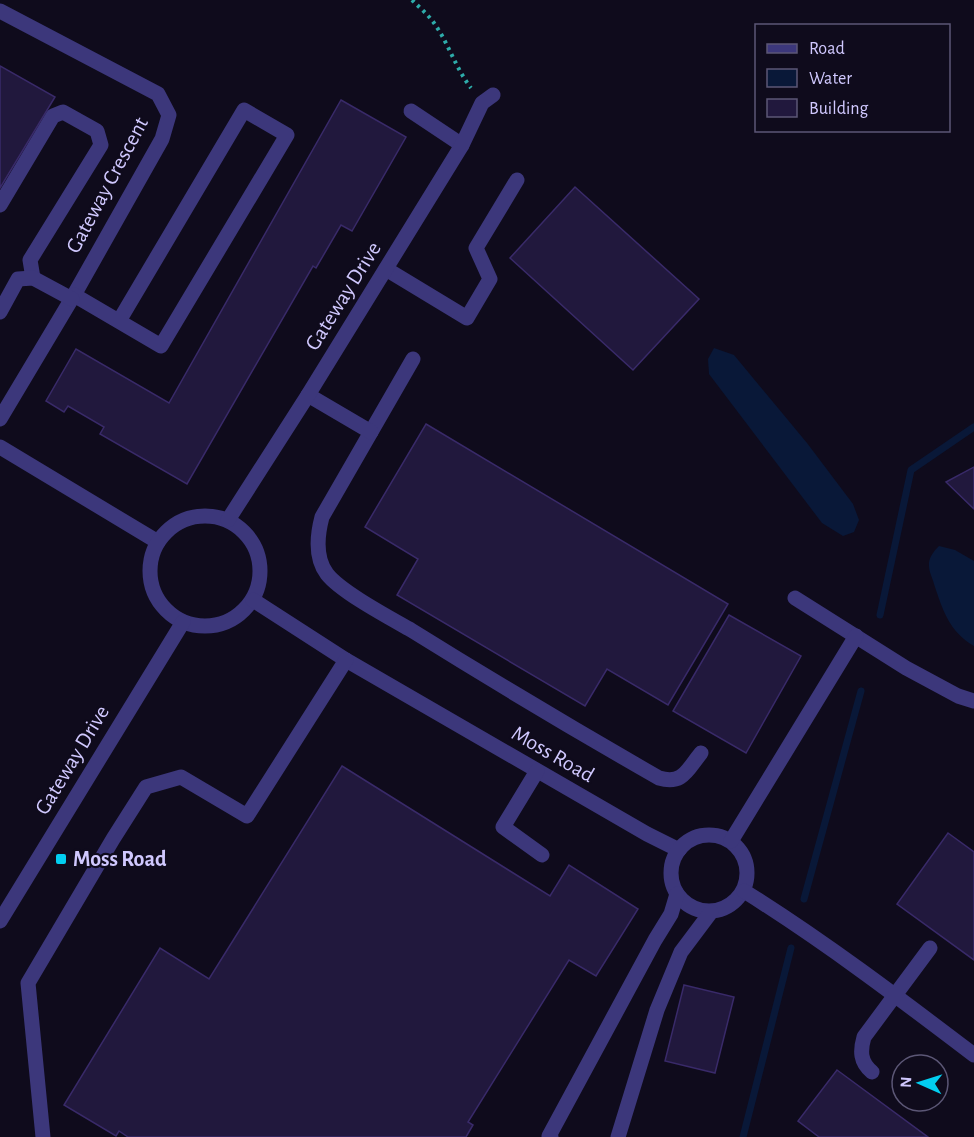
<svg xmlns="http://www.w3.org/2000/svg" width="974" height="1137" viewBox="0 0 974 1137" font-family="'Alegreya Sans',sans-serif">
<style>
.water{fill:#091838}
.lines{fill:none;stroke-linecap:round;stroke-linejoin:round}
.stream{stroke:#091838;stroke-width:7}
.building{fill:#21183d;stroke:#392a69;stroke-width:1.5}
.path{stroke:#2eacaa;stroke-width:4;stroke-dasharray:3 4.5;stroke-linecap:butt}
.minor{stroke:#3c377b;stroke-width:15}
.poi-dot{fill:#02cef0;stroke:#0f0b1c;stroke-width:2}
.labels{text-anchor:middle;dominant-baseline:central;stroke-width:4.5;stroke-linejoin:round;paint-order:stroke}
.street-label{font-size:22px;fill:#d0c8fe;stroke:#0f0b1c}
.poi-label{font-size:22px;font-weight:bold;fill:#d0c8fe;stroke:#0f0b1c;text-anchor:start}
</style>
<rect width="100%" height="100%" fill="#0f0b1c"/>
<!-- water -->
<g class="water">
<path d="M714 348 734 355 807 443 853 504 859 520 854 532 843 536 822 523 709 374 708 359Z"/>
<path d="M939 546 955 550 974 561V646C949 631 943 611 934 584 933 579 929 572 929 566 928 558 934 551 939 546Z"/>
</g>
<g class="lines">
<!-- stream -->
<g class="stream">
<path d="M880 615 911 470 974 427"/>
<path d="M804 899 861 691"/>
<path d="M743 1137 791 948"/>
</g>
</g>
<!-- building -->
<g class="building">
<path d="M0 66 55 97 0 188Z"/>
<path d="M341 100 406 137 352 231 341 225 316 268 313 266 187 484 100 434 104 427 68 406 64 412 46 401 76 349 169 403Z"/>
<path d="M575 187 699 299 633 370 510 258Z"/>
<path d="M426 424 728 604 668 705 607 669 585 706 397 595 418 559 365 527Z"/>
<path d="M974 467V509L946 482Z"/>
<path d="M729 615 801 656 746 753 673 711Z"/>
<path d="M342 766 550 896 569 865 638 909 596 976 569 960 468 1122 473 1125 466 1137H128L119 1131 116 1136 64 1105 160 948 209 979Z"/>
<path d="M948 833 974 852V960L897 904Z"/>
<path d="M684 985 734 997 715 1073 665 1061Z"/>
<path d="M837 1070 928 1137H819L798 1121Z"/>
</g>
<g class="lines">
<!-- path -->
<path class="path" d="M412 0C421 9 431 17 438 29 450 48 457 70 471 88"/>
<!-- minor -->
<g class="minor">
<path d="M0 11 158 94 169 115 162 139 74 295 0 419"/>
<path d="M411 111 462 145"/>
<path d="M0 205 53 116 63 112 97 131 101 145 30 260 33 278"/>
<path d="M386 269 467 318 490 279 476 248 517 180"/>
<path d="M74 295 161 346 287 135 244 110 119 321"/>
<path d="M0 312 18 279 33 278 72 299"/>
<path d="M413 359 322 517C317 536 315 558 327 574 341 592 390 618 411 630 493 681 575 730 659 778 683 785 687 770 701 753"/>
<path d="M308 395 371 432"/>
<path d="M0 447 158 542"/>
<circle cx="205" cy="571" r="55"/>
<path d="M228 520 308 395 462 145 482 103 493 95"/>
<path d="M795 598 906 668 958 696 974 701"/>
<path d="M253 600 346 660 647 834 679 850"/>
<path d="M537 771 503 827 542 855"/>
<circle cx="709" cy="873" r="38"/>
<path d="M731 841 856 636"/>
<path d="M744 891C824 941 899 998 974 1055"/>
<path d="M0 921 183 622"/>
<path d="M872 1072C860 1062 860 1051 864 1037L930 948"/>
<path d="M43 1137 28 983 113 839 146 787 181 777 247 816 346 660"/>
<path d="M551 1137 549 1136 655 940 671 914 677 894"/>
<path d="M618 1137 657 1010 681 952 711 912"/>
</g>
</g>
<!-- markers -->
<rect class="poi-dot" x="55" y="853" width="12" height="12" rx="3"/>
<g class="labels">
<!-- street labels -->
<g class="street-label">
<text transform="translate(107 185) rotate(-62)">Gateway Crescent</text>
<text transform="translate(343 296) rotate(-58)">Gateway Drive</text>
<text transform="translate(553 754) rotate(30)">Moss Road</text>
<text transform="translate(72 760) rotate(-59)">Gateway Drive</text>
</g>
<!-- poi labels -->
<g class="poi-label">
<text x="73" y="859">Moss Road</text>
</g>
</g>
<!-- legend -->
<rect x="755" y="24" width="195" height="108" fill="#0f0b1c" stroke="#5c5776" stroke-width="1.5"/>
<rect x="767" y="44" width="30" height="9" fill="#3c377b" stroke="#5c5776" stroke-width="1.5"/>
<text x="809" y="54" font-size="18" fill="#d0c8fe">Road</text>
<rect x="767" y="69" width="30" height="18" fill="#091838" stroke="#5c5776" stroke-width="1.5"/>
<text x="809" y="84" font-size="18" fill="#d0c8fe">Water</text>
<rect x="767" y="99" width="30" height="18" fill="#21183d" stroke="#5c5776" stroke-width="1.5"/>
<text x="809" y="114" font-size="18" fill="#d0c8fe">Building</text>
<!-- north arrow -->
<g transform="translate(920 1083) rotate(273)"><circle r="28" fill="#0f0b1c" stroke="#5c5776" stroke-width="1.5"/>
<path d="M0-4.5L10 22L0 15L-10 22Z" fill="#02cef0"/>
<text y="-9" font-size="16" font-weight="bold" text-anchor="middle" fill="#d0c8fe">N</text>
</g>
</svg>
